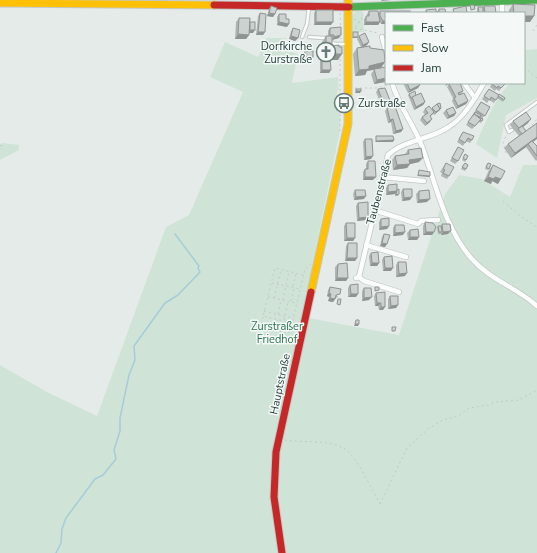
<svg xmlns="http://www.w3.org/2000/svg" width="537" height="553" viewBox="0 0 537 553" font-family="'Nunito Sans',sans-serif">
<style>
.green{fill:#cfe4d7}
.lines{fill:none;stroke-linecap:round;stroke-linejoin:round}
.stream{stroke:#a7ccd8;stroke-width:1.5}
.lane-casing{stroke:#c2c8c6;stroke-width:4.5}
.street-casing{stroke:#c2c8c6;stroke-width:6}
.fast-casing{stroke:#c1c8c6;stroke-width:9}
.slow-casing{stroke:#c1c8c6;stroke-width:9}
.jam-casing{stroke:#c1c8c6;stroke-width:9}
.path{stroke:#c2cac9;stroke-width:1;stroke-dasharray:2 3;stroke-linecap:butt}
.lane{stroke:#fbfcfc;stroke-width:2.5}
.street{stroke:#fbfcfc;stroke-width:4.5}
.fast{stroke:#4caf50;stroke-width:7}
.slow{stroke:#ffc107;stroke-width:7}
.jam{stroke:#c62828;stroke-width:7}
.wall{fill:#afb5b3}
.shaded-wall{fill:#8f9392}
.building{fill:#ccd2d0;stroke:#8f9392}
.labels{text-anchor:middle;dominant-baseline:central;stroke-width:3;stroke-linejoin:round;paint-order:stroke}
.poi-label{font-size:11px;fill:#233e3a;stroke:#f4f9f7;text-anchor:end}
.street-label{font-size:11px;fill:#233e3a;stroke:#f4f9f7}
.park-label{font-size:11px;fill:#2d7551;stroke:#f4f9f7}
</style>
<rect width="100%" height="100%" fill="#e5ebe9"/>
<!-- green -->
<g class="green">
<path d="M357 11H363L364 32H351L352 15Z"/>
<path d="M266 38H286L281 48 298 54 292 83 338 77 339 90H337L338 108 340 110V131L312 266 314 276 309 318 399 335 445 194 459 175 482 179 510 197 523 165H537V553H0V365L47 392 97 416 166 227 189 215 243 92 210 77 225 42 258 57Z"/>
<path d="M537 49V98L506 115 497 158 476 144C485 123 494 100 510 83H524V50Z"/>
<path d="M3 143 19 145V150L0 160V144Z"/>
</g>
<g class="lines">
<!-- stream -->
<path class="stream" d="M56 553 61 543 62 529 66 518 95 479 103 475 116 459 114 450 120 431V418L129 375 135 360 134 346 165 303 178 295 200 272 198 268 199 266 175 234"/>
<!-- lane casing -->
<g class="lane-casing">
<g id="lane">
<path d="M302 37 307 24 309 7"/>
<path d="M309 37 324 38 335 44H348"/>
<path d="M512 130 509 132 506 125 537 102"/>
</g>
</g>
<!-- street casing -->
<g class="street-casing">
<g id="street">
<path d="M502 0V13"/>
<path d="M382 37 386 52"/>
<path d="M392 83C399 107 415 126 423 149 436 185 445 228 471 258 490 280 516 287 537 306"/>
<path d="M464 83 475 98"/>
<path d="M382 177 424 181"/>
<path d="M374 210 418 224 421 221 438 220"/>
<path d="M366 245 406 257"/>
<path d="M359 277 364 281 399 292"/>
<path d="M356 278 359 277 388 155C404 140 428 140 447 128 464 118 474 100 484 83"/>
</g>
</g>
<!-- fast casing -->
<g class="fast-casing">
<path id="fast" d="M349 7 537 0"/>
</g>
<!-- slow casing -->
<g class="slow-casing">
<g id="slow">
<path d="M0 3 214 5"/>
<path d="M311 292 348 124V0"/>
</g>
</g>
<!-- jam casing -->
<g class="jam-casing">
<g id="jam">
<path d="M214 5 349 7"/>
<path d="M282 553 274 497 276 452 311 292"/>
</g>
</g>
<!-- path -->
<g class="path">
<path d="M340 13 341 39"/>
<path d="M354 19 360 22"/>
<path d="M355 27 361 21 363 14"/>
<path d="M355 28 378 33"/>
<path d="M533 31 537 25"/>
<path d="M524 67 537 78"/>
<path d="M355 88H376L388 85"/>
<path d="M529 129 537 119"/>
<path d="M340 131V56"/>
<path d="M0 146 3 145"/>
<path d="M506 153 503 143 506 136"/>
<path d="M503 201 520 216 537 227"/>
<path d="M303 275 275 268 263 316 292 323 305 269 311 264"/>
<path d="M272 283 300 289"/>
<path d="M293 286 296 274"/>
<path d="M268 297 296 303"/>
<path d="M274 298 281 270"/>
<path d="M283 300 289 272"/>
<path d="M291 301 294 288"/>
<path d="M264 311 292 318"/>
<path d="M278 314 281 300"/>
<path d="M263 317 260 327 289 333 292 323"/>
<path d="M284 320 288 302"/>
<path d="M275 330 278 320"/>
<path d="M285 440C304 443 328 439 345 449 356 455 373 492 380 504"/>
<path d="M380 504 407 448 428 429 443 420 458 416 469 408 489 405 495 402 519 400 537 390"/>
</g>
<!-- lane -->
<use href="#lane" class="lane"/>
<!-- street -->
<use href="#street" class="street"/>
<!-- fast -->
<use href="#fast" class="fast"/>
<!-- slow -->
<use href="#slow" class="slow"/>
<!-- jam -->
<use href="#jam" class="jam"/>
</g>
<!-- wall -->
<g class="wall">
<path d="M513 4 535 5 534 16 530 22H524V13H509V10Z"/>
<path d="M271 6 275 14 273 17 267 16 269 9Z"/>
<path d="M484 6 496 13H477V9L478 7 483 8Z"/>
<path d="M439 9 446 13H424L426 10 436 12H437Z"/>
<path d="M316 10 331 25H314V13Z"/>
<path d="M369 11 379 13 380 11 386 13V24H381L380 22 378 25H364V19L367 16V14Z"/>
<path d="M260 13 265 32 263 35H256L258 16Z"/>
<path d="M279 14 287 27 277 25V17Z"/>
<path d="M239 18 250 22 253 33H249V35L246 39H235L236 22Z"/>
<path d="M293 28 298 38 295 41 289 39 291 31Z"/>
<path d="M330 28 339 38 332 40V46L338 60H330L331 70 329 73H320V60L318 58 317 51 322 45V42L326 36H328V31Z"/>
<path d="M359 36 367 45 364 47 370 48 381 68 385 82 374 84 371 74 374 70 367 71 365 75 355 76 353 54 357 48 361 47 357 39Z"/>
<path d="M305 51 313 57 311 60H303V54Z"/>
<path d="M403 83H419L418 88 408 93Z"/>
<path d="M492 83H507L504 85 499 91 496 89 495 91 490 87Z"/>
<path d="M449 84 463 91 461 94 459 95 468 101 466 104 456 109 452 101 453 98 447 87Z"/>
<path d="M378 89 391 103 389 106 382 107 376 92Z"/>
<path d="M489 89 505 98 503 102 497 98 494 103 489 100 487 103 482 99Z"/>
<path d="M409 94 416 96 425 102 423 105 414 110 408 95Z"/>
<path d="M481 102 490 107 482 119 480 117 482 121 481 123 479 122 472 129 466 125Z"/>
<path d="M387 108 403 129 401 132 393 134 391 122 388 123 385 111Z"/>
<path d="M432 108H441L434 115 433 114 430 117V122L425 126 420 120 422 117 425 115 423 112 425 109H432Z"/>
<path d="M446 110 456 113 454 116 447 119 443 113Z"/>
<path d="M513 121 528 123 523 127 533 142 537 146V160L536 161 526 147 511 158 504 148 508 144 519 136 510 125Z"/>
<path d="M463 132 472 140 470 143 466 141 463 146 457 142Z"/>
<path d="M365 139 371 159 364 160 363 142Z"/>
<path d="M458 147V161L455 164 450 161Z"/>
<path d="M408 150 419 162 410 164 407 168 393 170 392 160 395 156 405 154Z"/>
<path d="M465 154 468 156 465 162 462 160Z"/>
<path d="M368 161 373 180H363V172L365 169H366V164Z"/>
<path d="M446 163 449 176 447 179 441 176 442 173 440 172Z"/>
<path d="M465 163 468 165 465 171 461 169Z"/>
<path d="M487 164 489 169 488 170 485 169Z"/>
<path d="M493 165 498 184 492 181 491 184 484 181 489 170Z"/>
<path d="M388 185 397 190 399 194 398 196H395V194L386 195V188Z"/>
<path d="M403 189 410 200 402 201 401 192Z"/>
<path d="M355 190 364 199 354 200 353 194Z"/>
<path d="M419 191 427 202 417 203 416 194Z"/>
<path d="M358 203 368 217 366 220 357 221 356 206Z"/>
<path d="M381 219 389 226 387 229 379 230V222Z"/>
<path d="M425 222 434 232 432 235H423V226Z"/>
<path d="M346 223 355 238 353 241H344V226Z"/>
<path d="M442 224 448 234 441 235V234H438L437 228 438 226H441Z"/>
<path d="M395 225 403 235 393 236V228Z"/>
<path d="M410 230 417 240H408L407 233Z"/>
<path d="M384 234 385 247 380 246 382 237Z"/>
<path d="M348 243 357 258 355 261H345L346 246Z"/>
<path d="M371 253 379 263 377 266H370L369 256Z"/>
<path d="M384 257 391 271H383L382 260Z"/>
<path d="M398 262 405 276 396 277V265Z"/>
<path d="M338 264 348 278 346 281H335V267Z"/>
<path d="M350 285 356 297H348V288Z"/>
<path d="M330 287 338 297 336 298 333 302 328 301 329 297 327 296 328 290Z"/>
<path d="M364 288 369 300 362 301V291Z"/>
<path d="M376 293 383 310H379L378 306H375L374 296Z"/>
<path d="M390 296 398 305 396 308 388 309V299Z"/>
</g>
<!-- shaded-wall -->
<g class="shaded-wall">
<path d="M382 0H392L381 1Z"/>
<path d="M269 13 275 14 273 17 267 16Z"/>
<path d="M524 16H534L530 22H524Z"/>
<path d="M383 21H386V24H381Z"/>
<path d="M279 22 289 24 287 27 277 25Z"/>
<path d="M316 22H333L331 25H314Z"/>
<path d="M366 22H380L378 25H364Z"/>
<path d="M250 30H255L253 33H248Z"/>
<path d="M258 32H265L263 35H256Z"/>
<path d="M238 34 249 35 246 39H235Z"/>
<path d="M341 35 339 38 332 40 334 37Z"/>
<path d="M291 36 298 38 295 41 289 39Z"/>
<path d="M353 37H358L357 38H352Z"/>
<path d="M369 42 367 45 361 48 363 45Z"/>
<path d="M323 54H342L338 60H322V57L319 60Z"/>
<path d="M305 57H313L311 60H303Z"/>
<path d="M385 62 381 68 367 71 365 75 355 76 359 70 369 66Z"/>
<path d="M322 70H331L329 73H320Z"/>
<path d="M386 78V81L385 82 374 84 377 80Z"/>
<path d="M447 83H451L445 86Z"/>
<path d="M420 85 418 88 408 93 410 90Z"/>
<path d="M356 91H361L360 93H355Z"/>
<path d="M468 101 466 104 456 109 458 106Z"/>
<path d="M425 102 423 105 414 110 416 107Z"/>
<path d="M391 103 389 106 382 107 384 104Z"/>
<path d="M441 108 440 110 434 115 436 112Z"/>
<path d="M456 113 454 116 447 119 449 116Z"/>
<path d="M393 119 391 122 388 123 390 120Z"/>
<path d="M432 119 430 122 425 126 427 123Z"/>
<path d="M531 119 528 123 519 130 518 129 515 132 519 128Z"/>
<path d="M403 129 401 132 393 134 396 131Z"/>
<path d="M537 137V139L529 145 528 144 526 147 511 158 515 153Z"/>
<path d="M394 140 393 142H375L376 141Z"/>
<path d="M373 156 371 159 364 160 366 157Z"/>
<path d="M423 158 419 162 410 164 407 168 393 170 397 165 409 160Z"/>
<path d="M418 175 430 176 429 177 417 176Z"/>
<path d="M365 177H376L373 180H363Z"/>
<path d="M488 177H495L501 179 498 184 492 181 491 184 484 181Z"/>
<path d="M397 191 395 194 386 195 388 192Z"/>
<path d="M366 196 364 199 354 200 356 197Z"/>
<path d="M412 197 410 200 402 201 404 198Z"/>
<path d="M430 199 427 202 417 203 419 200Z"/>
<path d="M368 217 366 220 357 221 359 218Z"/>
<path d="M389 226 387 229 379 230 381 227Z"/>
<path d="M451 231 448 234 441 235 443 232Z"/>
<path d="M405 232 403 235 393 236 395 233Z"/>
<path d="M426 232H434L432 235H423Z"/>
<path d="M410 237H419L417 240H408Z"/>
<path d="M347 238H355L353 241H344Z"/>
<path d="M382 243 387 244 385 247 380 246Z"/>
<path d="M347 258H357L355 261H345Z"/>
<path d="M372 263H379L377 266H370Z"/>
<path d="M385 268H393L391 271H383Z"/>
<path d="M407 273 405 276 396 277 399 274Z"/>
<path d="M337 278H348L346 281H335Z"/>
<path d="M329 293 331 294 329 297 327 296Z"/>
<path d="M351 294H358L356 297H348Z"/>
<path d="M372 297 369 300 362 301 364 298Z"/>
<path d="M330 298 335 299 333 302 328 301Z"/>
<path d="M377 303H381L378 306H375Z"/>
<path d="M398 305 396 308 388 309 391 306Z"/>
<path d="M381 307H385L383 310H379Z"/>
<path d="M355 324H359L358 326H354Z"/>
</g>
<!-- building -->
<g class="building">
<path d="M513 4 535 5 534 16H524V13H514Z"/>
<path d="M470 5H474L475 9 471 10Z"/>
<path d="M271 6 277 8 275 14 269 13Z"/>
<path d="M466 6 467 13H454L453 9Z"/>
<path d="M484 6H495L496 13H485Z"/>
<path d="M478 7H483V13H479Z"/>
<path d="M436 9V12H439V9H445L446 13H427L426 10Z"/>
<rect x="316" y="10" width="17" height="12"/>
<path d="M369 11H378L380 22H366V16H369Z"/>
<path d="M380 11H395V13H386V21H383L380 16Z"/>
<rect x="396" y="11" width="14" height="2"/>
<path d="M260 13 266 14 265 32H258Z"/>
<path d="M279 14H286V19H289V24L279 22Z"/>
<path d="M239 18H250L249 35 238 34Z"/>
<rect x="250" y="22" width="5" height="8"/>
<path d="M341 27V35L334 37V35H330V28Z"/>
<path d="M293 28 300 30 298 38 291 36Z"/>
<rect x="353" y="32" width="5" height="5"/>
<path d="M365 33 369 42 363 45 359 36Z"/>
<path d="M326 36H332V46L339 45V47H342V54H323L322 52V45L326 42Z"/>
<path d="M370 46V48L384 50 385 62 369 66V69L359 70 357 48Z"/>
<rect x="305" y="51" width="8" height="6"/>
<path d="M322 57H330L331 70H322Z"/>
<path d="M386 67V78L377 80 374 69Z"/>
<path d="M407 83H419L420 85 410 90Z"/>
<path d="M452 83H460L463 91 458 93 459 95 464 93 468 101 458 106 454 98 456 97 449 84Z"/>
<path d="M492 83H502L505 84 501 88 498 86 497 88 492 84Z"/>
<path d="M385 88 391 103 384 104 378 89Z"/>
<rect x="356" y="89" width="5" height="2"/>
<path d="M489 89 499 95 496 100 491 97 490 100 484 96Z"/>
<path d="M415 91 416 96 411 98 409 94Z"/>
<path d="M421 93 425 102 416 107 412 97Z"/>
<path d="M499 94 505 98 504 100 498 96Z"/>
<path d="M481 102 490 107 485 116 476 110Z"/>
<path d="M372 103 373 107 369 108 368 104Z"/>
<path d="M440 103 441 108 440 109 437 104Z"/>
<path d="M437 104 440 109 436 112 432 108Z"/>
<path d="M395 106 403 129 396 131 393 119 390 120 387 108Z"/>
<path d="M429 106 434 112 430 116 432 119 427 123 422 117 428 113 425 109Z"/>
<path d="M453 107 456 113 449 116 446 110Z"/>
<path d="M475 112 481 115 480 117 474 114Z"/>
<path d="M526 112 531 119 519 128 513 121Z"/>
<path d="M474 114 481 119 475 126 468 122Z"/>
<path d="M478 117 483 119 482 121 480 120 481 119Z"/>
<path d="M537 123V137L515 153 508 144Z"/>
<path d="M522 126 526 131 522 134 518 129Z"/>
<path d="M463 132 474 136 472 140 468 138 465 143 459 139Z"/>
<path d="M376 136H393L394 140 376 141Z"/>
<path d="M365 139H372L373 156 366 157Z"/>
<path d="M532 141 537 146V156L528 144Z"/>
<path d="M458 147 464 150 458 161 452 158Z"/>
<path d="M421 148 423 158 409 160 410 164 397 165 395 156 409 154 408 150Z"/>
<path d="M465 154 468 156 466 160 463 158Z"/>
<path d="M368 161H375L376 177H365V169H368Z"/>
<path d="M446 163 454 167 449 176 443 173 445 170 443 169Z"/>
<path d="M465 163 468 165 466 169 462 167Z"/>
<path d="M488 163 491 164 489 169 486 167Z"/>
<path d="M493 165 505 171 501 179 495 177 494 179 488 177Z"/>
<path d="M419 170 430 172V176L418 175Z"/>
<path d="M397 184V191L388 192V185Z"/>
<path d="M399 189V194L396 195 397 190Z"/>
<path d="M403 189H412V197L404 198Z"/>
<path d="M355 190H365L366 196 356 197Z"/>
<path d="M429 190 430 199 419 200V191Z"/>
<path d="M368 202V217L359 218 358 203Z"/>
<path d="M389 218V226L381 227V219Z"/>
<path d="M425 222 433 223 436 227 434 232H426Z"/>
<path d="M346 223H355V238H347Z"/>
<path d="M442 224H450L451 231 443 232Z"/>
<path d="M395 225H404L405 232 395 233Z"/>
<path d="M438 226H441L442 232H439Z"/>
<path d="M418 229 419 237H410V230Z"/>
<path d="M384 234 390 235 387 244 382 243Z"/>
<path d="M348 243H357V258H347Z"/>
<path d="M378 252 379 263H372L371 253Z"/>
<path d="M392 256 393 268H385L384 257Z"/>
<path d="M398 262H406L407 273 399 274Z"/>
<path d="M347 263 348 278H337L338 264Z"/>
<path d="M358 284V294H351L350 285Z"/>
<path d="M330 287 341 289 340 294 336 295 335 299 330 298 331 294 329 293Z"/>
<path d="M375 287H379V290L375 291Z"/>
<path d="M364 288H371L372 297 364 298Z"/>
<path d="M385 292V307H381V303H377L376 293Z"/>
<path d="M390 296H398V305L391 306Z"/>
<path d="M338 299H341L340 305 337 304Z"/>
<path d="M356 320H359V324H355Z"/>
<path d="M392 327H396L395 331H392Z"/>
</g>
<!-- icons -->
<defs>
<g id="church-ring" transform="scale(1)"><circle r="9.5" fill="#f4f9f7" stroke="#677b77" stroke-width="1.5"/><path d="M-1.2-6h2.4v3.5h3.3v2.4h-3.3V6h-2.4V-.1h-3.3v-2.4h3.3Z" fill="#677b77"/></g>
<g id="bus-ring" transform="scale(1)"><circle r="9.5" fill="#f4f9f7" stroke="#677b77" stroke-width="1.5"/><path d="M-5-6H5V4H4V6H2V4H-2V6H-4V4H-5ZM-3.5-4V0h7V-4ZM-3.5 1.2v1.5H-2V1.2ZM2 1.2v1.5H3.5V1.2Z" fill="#677b77"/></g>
</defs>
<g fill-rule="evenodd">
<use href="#church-ring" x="326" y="52"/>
<use href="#bus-ring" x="344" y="103"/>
</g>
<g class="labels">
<!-- poi labels -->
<g class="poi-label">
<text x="312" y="46">Dorfkirche<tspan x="312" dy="13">Zurstraße</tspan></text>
<text x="358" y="103" text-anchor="start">Zurstraße</text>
</g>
<!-- street labels -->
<g class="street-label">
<text transform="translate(379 192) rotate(-75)">Taubenstraße</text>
<text transform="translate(280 384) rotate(-78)">Hauptstraße</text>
</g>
<!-- park labels -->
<g class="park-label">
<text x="277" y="326">Zurstraßer<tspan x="277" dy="13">Friedhof</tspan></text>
</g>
</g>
<!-- legend -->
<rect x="385" y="12" width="140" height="72" fill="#f4f9f7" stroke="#a0aeab"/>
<rect x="393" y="25" width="20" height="6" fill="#4caf50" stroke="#a0aeab"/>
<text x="421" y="32" font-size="12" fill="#233e3a">Fast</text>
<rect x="393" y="45" width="20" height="6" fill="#ffc107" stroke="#a0aeab"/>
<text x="421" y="52" font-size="12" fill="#233e3a">Slow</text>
<rect x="393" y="65" width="20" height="6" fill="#c62828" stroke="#a0aeab"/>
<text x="421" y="72" font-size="12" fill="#233e3a">Jam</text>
</svg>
